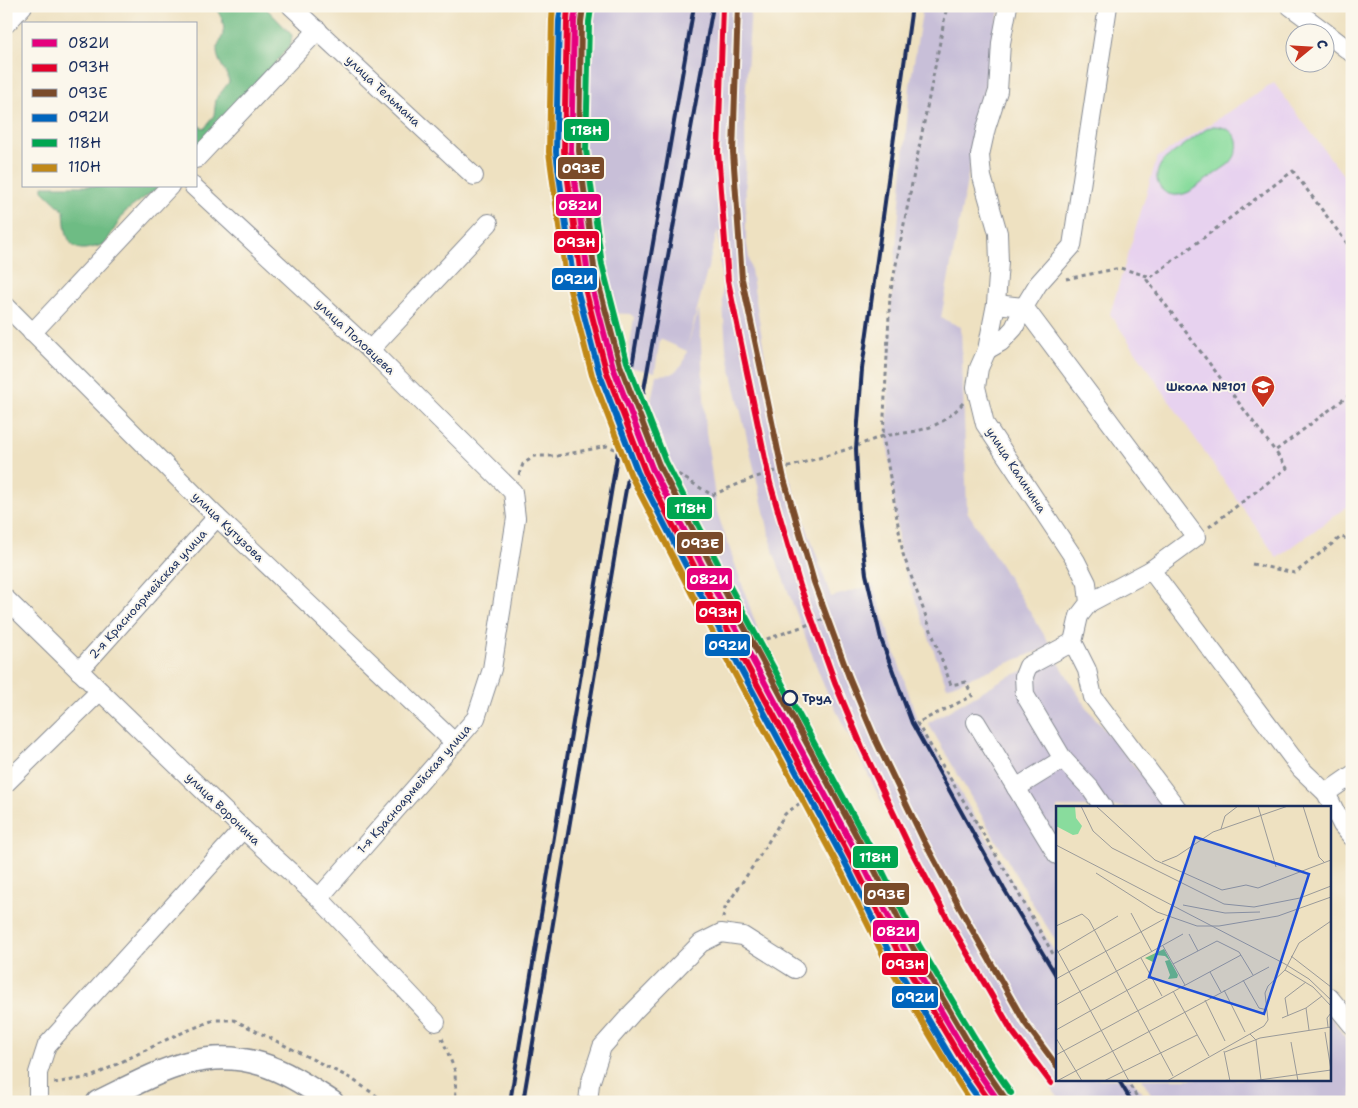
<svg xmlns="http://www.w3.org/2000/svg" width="1358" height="1108" viewBox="0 0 1358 1108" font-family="'Shantell Sans',sans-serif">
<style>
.built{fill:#e7d2ef}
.industrial{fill:#c8bfd8}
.green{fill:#89dc9d;stroke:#52867e}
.forest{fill:#6ebc84;stroke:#447671}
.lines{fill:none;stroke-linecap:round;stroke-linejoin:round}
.minor-casing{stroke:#848890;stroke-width:20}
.major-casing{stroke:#848890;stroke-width:25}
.path{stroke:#848890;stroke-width:3;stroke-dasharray:4 4;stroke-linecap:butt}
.minor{stroke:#fff;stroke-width:18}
.major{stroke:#fff;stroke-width:22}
.rail{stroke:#1b2f5e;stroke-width:4}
.rail-1-casing{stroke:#fbf7ec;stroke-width:10}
.rail-2-casing{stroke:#fbf7ec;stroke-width:10}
.rail-3-casing{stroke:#fbf7ec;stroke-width:10}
.rail-4-casing{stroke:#fbf7ec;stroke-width:10}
.rail-5-casing{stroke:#fbf7ec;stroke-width:10}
.rail-6-casing{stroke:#fbf7ec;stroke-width:10}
.rail-1{stroke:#e5007d;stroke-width:6}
.rail-2{stroke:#e4002b;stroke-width:6}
.rail-3{stroke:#7a4b2a;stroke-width:6}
.rail-4{stroke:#0065bd;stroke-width:6}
.rail-5{stroke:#00a651;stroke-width:6}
.rail-6{stroke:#c08818;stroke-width:6}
.stop-dot{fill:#fbf7ec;stroke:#1b2f5e;stroke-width:2.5}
.labels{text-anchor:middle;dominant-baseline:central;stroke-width:4;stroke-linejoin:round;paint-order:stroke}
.street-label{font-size:12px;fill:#1b2f5e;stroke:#fbf7ec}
.poi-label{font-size:12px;font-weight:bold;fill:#1b2f5e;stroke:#fbf7ec;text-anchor:end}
.stop-label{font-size:12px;font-weight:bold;fill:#1b2f5e;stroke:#fbf7ec;text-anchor:start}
.inset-road{fill:none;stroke:#9a9a99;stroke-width:1}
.view{fill:#1d4ed8;fill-opacity:0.15;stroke:#1d4ed8;stroke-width:2.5}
.inset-edge{fill:none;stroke:#1b2f5e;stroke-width:2.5}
.line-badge{stroke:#fbf7ec;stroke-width:2}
.badge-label{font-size:14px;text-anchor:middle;font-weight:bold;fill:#fff}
</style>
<rect width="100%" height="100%" fill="#fbf7ec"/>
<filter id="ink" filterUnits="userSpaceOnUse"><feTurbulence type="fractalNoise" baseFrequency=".02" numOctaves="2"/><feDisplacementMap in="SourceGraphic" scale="10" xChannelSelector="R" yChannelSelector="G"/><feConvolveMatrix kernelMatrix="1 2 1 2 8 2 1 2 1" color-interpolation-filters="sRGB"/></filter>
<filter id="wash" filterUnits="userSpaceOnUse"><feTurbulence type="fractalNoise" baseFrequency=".0096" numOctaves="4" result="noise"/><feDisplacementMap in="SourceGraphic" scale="20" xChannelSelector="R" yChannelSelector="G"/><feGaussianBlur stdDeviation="1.12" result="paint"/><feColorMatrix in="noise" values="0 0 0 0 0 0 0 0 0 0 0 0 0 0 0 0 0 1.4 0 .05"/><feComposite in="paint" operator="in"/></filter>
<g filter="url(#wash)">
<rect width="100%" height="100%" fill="#eee1c1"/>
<!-- built -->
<path class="built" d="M1274 83 1352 187V503L1277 558 1110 314 1157 158Z"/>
<!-- industrial -->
<g class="industrial">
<path d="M567 6H751L745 104 746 239 780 450 831 597 873 585 917 719 1057 956V1079H1132L1148 1102H1062L1054 1092 916 871 824 686 774 554 726 348 718 229 687 348 699 309 706 432 717 512 764 648 753 655 962 1030 1008 1102 986 1101 882 927 660 521 656 506 647 496 635 486 656 375 672 374 683 364 687 351 660 339 655 372 627 367 634 317 630 314 605 313 617 361 623 368 614 423 578 305 557 178 559 56Z"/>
<path d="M923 6H1000L941 318 961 327 967 511 1051 646 947 687 900 557 887 437 890 318 910 86Z"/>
<path d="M1056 658 1086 707 1168 807H1057V943L1028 896 928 723 1005 678Z"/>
<path d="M1329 1015 1352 1047V1102H1156L1142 1079H1329Z"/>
</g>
<!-- green -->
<path class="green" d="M1213 126C1236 126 1246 146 1229 164L1189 192C1163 204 1146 179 1165 159L1205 130Z"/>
<!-- forest -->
<g class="forest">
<path d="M215 6H264L292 35 291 44 206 147 196 149V109L197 126 205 128 214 115 216 99 229 82C227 70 218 64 217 52 217 42 222 41 223 33 226 23 219 14 215 6Z"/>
<path d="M43 186H160L125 212 105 244C99 246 92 248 85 249 65 251 65 224 64 211L43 191Z"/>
</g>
</g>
<g filter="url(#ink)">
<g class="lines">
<!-- minor casing -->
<g class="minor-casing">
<g id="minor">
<path d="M291 6 474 176"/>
<path d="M1008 6 1001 43 998 91 986 128 980 155 982 177 998 233 999 262 996 304 987 350 979 368 976 387 985 424 1076 561 1087 583 1089 603 1079 616 1073 642 1087 670 1093 697 1176 807"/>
<path d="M1290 6 1325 32"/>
<path d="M6 24 23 6"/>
<path d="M1326 33 1352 53"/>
<path d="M196 159 318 30"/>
<path d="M193 186 370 350 513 492 516 518 492 669 476 718 319 898"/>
<path d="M996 304 1024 307 1196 537 1151 570 1301 769 1326 793 1342 825 1352 837"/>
<path d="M6 306 217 517 454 742"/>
<path d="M32 333 170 186"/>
<path d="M370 350 489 223"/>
<path d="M987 350 1001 342 1014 328 1024 307 1038 284 1072 246 1108 6"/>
<path d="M6 599 100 691 243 829 319 898 436 1022"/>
<path d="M1089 603 1151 570"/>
<path d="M1073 642 1028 666 1024 676 1025 695 1063 759 1090 788 1103 807"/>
<path d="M79 671 217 517"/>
<path d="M976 722 1057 855"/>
<path d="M6 783 100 691"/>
<path d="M1016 788 1063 759"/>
<path d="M1326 793 1352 775"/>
<path d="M1329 997 1352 1025"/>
<path d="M38 1102V1073L47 1045 243 829"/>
<path d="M588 1102 590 1084 602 1047 634 1011 701 943 721 933 743 936 795 969"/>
</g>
</g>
<!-- major casing -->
<g class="major-casing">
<path id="major" d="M98 1102C152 1076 200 1045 261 1064 287 1072 310 1088 332 1102"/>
</g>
<!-- path -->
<g class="path">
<path d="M1352 250 1293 171 1147 280 1275 451 1352 393"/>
<path d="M1066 279 1120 268 1151 277"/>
<path d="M963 403C939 431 917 431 883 436L903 554 951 685 966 682 972 696 917 723 1012 882 1057 961"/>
<path d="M783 468C788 502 800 537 811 570 836 646 867 719 898 793"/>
<path d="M519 475 523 464 535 456H557L607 446 668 468 712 495 753 478 845 450 883 436 890 295 947 6"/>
<path d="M1209 527 1287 468 1275 451"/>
<path d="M679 543 883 920"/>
<path d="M1252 564 1295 573 1341 537 1352 540"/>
<path d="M738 653 764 640 827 618"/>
<path d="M723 918 725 908 761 854 785 814 803 801 815 795"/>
<path d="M886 926 955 1043 992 1102"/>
<path d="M442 1038 455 1071 456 1102"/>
<path d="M1126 1079 1140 1102"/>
<path d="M54 1083 91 1077 174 1036 214 1020H234L350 1078 386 1102"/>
<path d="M13 1102 21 1097"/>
</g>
<!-- minor -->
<use href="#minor" class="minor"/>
<!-- major -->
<use href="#major" class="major"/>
<!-- rail -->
<g class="rail">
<path d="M912 6 862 369 856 449 859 518 866 574 881 639 912 723 1004 889 1057 977"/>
<path d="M1118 1079 1132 1102"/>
<path d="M510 1102 639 324 694 6"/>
<path d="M523 1102 623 506 713 6"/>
</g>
<!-- rail-1 casing -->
<g class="rail-1-casing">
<path id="rail-1" d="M576 6 574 21 571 151 587 268 613 367 652 468 715 590 863 865 906 952 972 1063 999 1102"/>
</g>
<!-- rail-2 casing -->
<g class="rail-2-casing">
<g id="rail-2">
<path d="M568 6 567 21 564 151 580 269 606 370 645 471 708 593 856 868 900 956 966 1067 990 1102"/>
<path d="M723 6 718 152 728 281 770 483 800 586 835 683 862 747 909 846 947 918 1012 1031 1051 1083"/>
</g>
</g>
<!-- rail-3 casing -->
<g class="rail-3-casing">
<g id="rail-3">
<path d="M738 6 733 152 742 279 784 479 814 582 849 677 876 741 923 839 961 910 1025 1023 1057 1066"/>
<path d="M583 7 581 22 579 151 594 267 620 365 659 465 722 586 870 861 913 948 978 1059 1005 1098"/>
</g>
</g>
<!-- rail-4 casing -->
<g class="rail-4-casing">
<path id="rail-4" d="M561 6 559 21 556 152 572 270 599 372 638 473 702 597 850 872 893 960 959 1071 981 1102"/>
</g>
<!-- rail-5 casing -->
<g class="rail-5-casing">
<path id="rail-5" d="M591 8 589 22 586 150 602 265 627 362 666 462 728 583 876 858 919 945 985 1055 1011 1093"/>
</g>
<!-- rail-6 casing -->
<g class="rail-6-casing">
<path id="rail-6" d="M553 6 552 20 549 152 565 271 592 375 631 476 695 600 843 875 887 963 953 1074 971 1102"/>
</g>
<!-- rail-1 -->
<use href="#rail-1" class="rail-1"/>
<!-- rail-2 -->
<use href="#rail-2" class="rail-2"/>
<!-- rail-3 -->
<use href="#rail-3" class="rail-3"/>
<!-- rail-4 -->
<use href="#rail-4" class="rail-4"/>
<!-- rail-5 -->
<use href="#rail-5" class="rail-5"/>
<!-- rail-6 -->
<use href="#rail-6" class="rail-6"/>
</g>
</g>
<!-- icons -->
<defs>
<g id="school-pin" transform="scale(1.25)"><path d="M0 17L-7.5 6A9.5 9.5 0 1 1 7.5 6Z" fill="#c8321e" stroke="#fbf7ec"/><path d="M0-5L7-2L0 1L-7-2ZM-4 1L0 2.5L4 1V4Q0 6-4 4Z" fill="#fff"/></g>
</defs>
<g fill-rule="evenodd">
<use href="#school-pin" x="1263" y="387"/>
</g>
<!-- markers -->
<circle class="stop-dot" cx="790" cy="698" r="7"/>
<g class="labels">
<!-- street labels -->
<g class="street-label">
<text transform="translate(383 91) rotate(43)">улица Тельмана</text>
<text transform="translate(355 337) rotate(43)">улица Половцева</text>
<text transform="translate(1016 470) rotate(57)">улица Калинина</text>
<text transform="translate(228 527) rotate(44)">улица Кутузова</text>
<text transform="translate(148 594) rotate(-48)">2-я Красноармейская улица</text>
<text transform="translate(414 789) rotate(-49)">1-я Красноармейская улица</text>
<text transform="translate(223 809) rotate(44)">улица Воронина</text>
</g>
<!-- poi labels -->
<g class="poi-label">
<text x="1246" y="387">Школа №101</text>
</g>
<!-- stop labels -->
<g class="stop-label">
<text x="802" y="698">Труд</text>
</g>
</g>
<!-- overview -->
<g transform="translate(1056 806)">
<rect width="275" height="275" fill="#eee1c1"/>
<path d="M0 0H19L20 12 26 20 22 28 17 29 0 20Z" fill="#89dc9d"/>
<path d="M108 143 122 169 121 172 112 173 114 169 109 155 113 154 109 150 100 149 97 156 89 152Z" fill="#6ebc84"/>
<path class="inset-road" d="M25 0 37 25 56 42 168 98 198 101 244 92 275 80M40 0 99 54 166 84 190 79 202 82 275 54M202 0 220 61M247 0 263 51 268 56M165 23 169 10 182 0M0 39 229 158 253 173 275 194M106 56 121 50 157 26 232 0M40 67 101 106 141 120H163L222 110 275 91M127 99 169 107 204 106M75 107 96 146M0 120 26 108 33 114 117 270M133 128 142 145M107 140 129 179M0 142 73 275M0 147 62 110M235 150 275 181M85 152 106 190M117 158 161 135 183 146 197 169M229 164 257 181 275 200M154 166 165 186M0 173 108 113M187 174 203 202 211 204M168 184 189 226M117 185 153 250M149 194 169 235M0 199 127 128M250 202 253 224M232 210 229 192 250 176M226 212 250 202 266 190M272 221 271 212 275 207M0 224 95 171M194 228 200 234 205 274M0 232 26 275M235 236 242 275M168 245 174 275M169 246 204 232 275 221M0 249 185 149M1 275 213 161M48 275 141 229M111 275 208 220 212 214 209 187 212 180 229 164 243 137 275 115M196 275 275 264 269 226"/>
<path class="view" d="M139 31 253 68 208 208 93 171Z"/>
<rect width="275" height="275" class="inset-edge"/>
</g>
<g class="line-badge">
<rect x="563" y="118" width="47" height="24" rx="5" fill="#00a651"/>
<rect x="557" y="156" width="48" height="24" rx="5" fill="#7a4b2a"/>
<rect x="555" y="193" width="47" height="24" rx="5" fill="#e5007d"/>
<rect x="553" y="230" width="47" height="24" rx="5" fill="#e4002b"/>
<rect x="551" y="267" width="47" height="24" rx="5" fill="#0065bd"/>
<rect x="666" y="496" width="47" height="24" rx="5" fill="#00a651"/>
<rect x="676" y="531" width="48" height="24" rx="5" fill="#7a4b2a"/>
<rect x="686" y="567" width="47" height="24" rx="5" fill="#e5007d"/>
<rect x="695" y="600" width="47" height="24" rx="5" fill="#e4002b"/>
<rect x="704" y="633" width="47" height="24" rx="5" fill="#0065bd"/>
<rect x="852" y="845" width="47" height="24" rx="5" fill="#00a651"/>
<rect x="863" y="882" width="47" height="24" rx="5" fill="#7a4b2a"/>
<rect x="872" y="919" width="48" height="24" rx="5" fill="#e5007d"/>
<rect x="881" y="952" width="48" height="24" rx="5" fill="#e4002b"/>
<rect x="891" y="985" width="48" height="24" rx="5" fill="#0065bd"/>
</g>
<g class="badge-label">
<text x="586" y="135">118Н</text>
<text x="581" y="173">093Е</text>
<text x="578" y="210">082И</text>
<text x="576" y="247">093Н</text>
<text x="574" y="284">092И</text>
<text x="690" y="513">118Н</text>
<text x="700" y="548">093Е</text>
<text x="709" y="584">082И</text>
<text x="718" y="617">093Н</text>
<text x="728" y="650">092И</text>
<text x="875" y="862">118Н</text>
<text x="886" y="899">093Е</text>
<text x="896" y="936">082И</text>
<text x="905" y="969">093Н</text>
<text x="915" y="1002">092И</text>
</g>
<!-- margin -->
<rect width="1358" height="1108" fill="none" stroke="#fbf7ec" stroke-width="25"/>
<!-- legend -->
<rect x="22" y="22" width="175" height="165" fill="#fbf7ec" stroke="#a1a7b3"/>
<rect x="32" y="39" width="25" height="8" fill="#e5007d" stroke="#a1a7b3"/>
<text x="68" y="48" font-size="15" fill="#1b2f5e">082И</text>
<rect x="32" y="64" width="25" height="8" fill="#e4002b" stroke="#a1a7b3"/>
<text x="68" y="72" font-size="15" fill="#1b2f5e">093Н</text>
<rect x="32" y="89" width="25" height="8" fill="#7a4b2a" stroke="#a1a7b3"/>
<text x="68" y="98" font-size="15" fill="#1b2f5e">093Е</text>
<rect x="32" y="114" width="25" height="8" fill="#0065bd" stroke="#a1a7b3"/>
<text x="68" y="122" font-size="15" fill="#1b2f5e">092И</text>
<rect x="32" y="139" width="25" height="8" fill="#00a651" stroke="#a1a7b3"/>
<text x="68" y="148" font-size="15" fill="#1b2f5e">118Н</text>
<rect x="32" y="164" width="25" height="8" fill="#c08818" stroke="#a1a7b3"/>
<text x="68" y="172" font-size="15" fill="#1b2f5e">110Н</text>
<!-- north arrow -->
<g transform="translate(1310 48) rotate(72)"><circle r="24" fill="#fbf7ec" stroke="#a1a7b3"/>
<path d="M0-4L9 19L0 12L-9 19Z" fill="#c8321e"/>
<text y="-8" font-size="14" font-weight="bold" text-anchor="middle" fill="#1b2f5e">С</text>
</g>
</svg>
